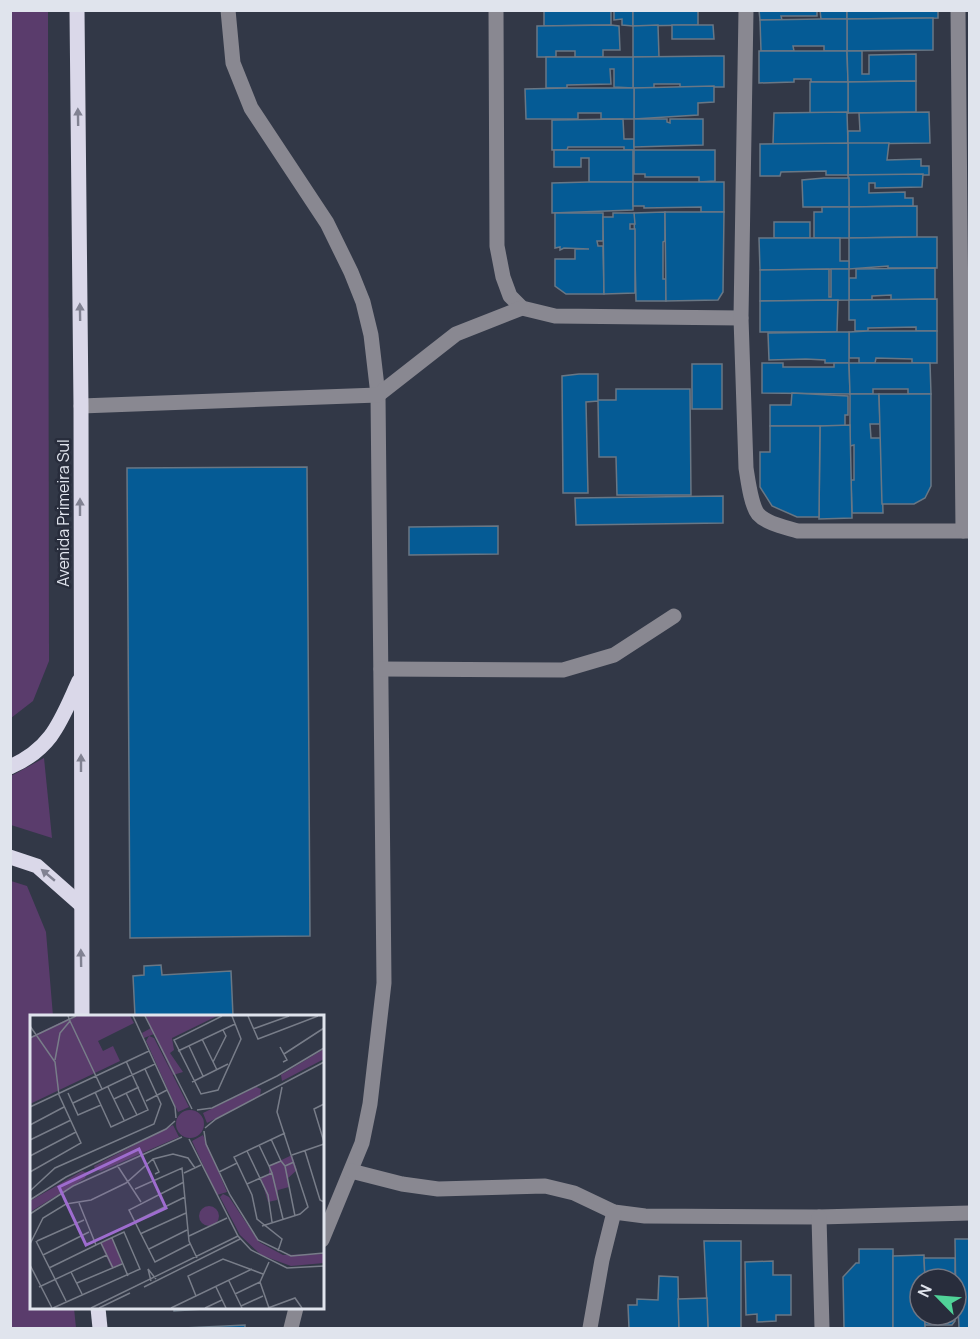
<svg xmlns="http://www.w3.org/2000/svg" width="980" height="1339" viewBox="0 0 980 1339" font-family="Manrope,sans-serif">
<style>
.green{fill:#5a3c6c}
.building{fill:#055b95;stroke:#697785;stroke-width:1.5}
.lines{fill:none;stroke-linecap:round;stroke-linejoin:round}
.minor{stroke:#898891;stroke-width:15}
.major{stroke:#dad8e9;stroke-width:15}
.oneway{fill:#818292}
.labels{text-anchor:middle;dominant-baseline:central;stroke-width:5;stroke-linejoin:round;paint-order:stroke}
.street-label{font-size:16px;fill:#e0e4ed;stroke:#282d3c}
.inset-road{fill:none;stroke:#787d89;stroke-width:1.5}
.view{fill:#9e6ccf;fill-opacity:0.15;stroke:#9e6ccf;stroke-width:3}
.inset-edge{fill:none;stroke:#e0e4ed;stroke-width:3}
</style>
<rect width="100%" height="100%" fill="#323847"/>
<!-- green -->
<g class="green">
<path d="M11 10 48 11 49 661 33 701 11 718Z"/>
<path d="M44 758 52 838 11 825V776Z"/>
<path d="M11 881 27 886 46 932 53 1016H32V1308H74L76 1328H11Z"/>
</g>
<!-- building -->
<g class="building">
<path d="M544 10H611V25L544 26Z"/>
<path d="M614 10H633V26L622 25V19L614 20Z"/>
<path d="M633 10H698V25L633 26Z"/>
<path d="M759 10H817V16H781L782 20H760Z"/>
<path d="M820 10H847V19H821Z"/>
<path d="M847 10H938V18L847 19Z"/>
<path d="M930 18H933V50L847 51V19Z"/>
<path d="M821 19H847V51H824V46H793L794 51H761L760 20Z"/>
<path d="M611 25 619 26 620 50H603V57H575V51H556V57H537V26Z"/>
<path d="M658 25 659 57H633V26Z"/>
<path d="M672 25H713L714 39H672Z"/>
<path d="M759 51H847L848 82H811V79H794V82L759 83Z"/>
<path d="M847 51H862V74H869V55L916 54V81L848 82Z"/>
<path d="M714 56H724V87H680V84H654V88H633V57Z"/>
<path d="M546 57H633V88L614 87V69H610L611 84 567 85V88H546Z"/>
<path d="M916 81V112L848 113V82Z"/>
<rect x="810" y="82" width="38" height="31"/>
<path d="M714 86V102L698 103V115L634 119V88Z"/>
<path d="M567 88H634V119H601V113H578V119H526L525 89Z"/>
<path d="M847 112 848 144H773L774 113Z"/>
<path d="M929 112 930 143 848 144V131H860L859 113Z"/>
<path d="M623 119 624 139H634V150H624V147H568L567 150H552V120Z"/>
<path d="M634 119H667V122L670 123V119H703V145L634 147Z"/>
<path d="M848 143H889L887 160 921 159V166H929V175H848Z"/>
<path d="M848 143V175H826V171L781 172 780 176H760V144Z"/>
<path d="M554 150H633V182H589V158H581V167H554Z"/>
<path d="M634 150H715V181L699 182V177H645V174H634Z"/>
<path d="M923 174 922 187 875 188V183H869V193L905 192V198H913V206L849 207 848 175Z"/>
<path d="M824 178H849V207H803L802 180Z"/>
<path d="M589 182H633V210L552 213V183Z"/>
<path d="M633 182H724V212H701V207L644 208V206H633Z"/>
<path d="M917 206V237L849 238V207Z"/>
<path d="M822 207H849V238H814V212H822Z"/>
<path d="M665 212V241L663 242V279H666V301H636L634 213Z"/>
<path d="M665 212H724L723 292 718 300 666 301Z"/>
<path d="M555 213H603V241H597L598 246H603L604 294H566L555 286V259H575V249H589L564 248 560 250V247L555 248Z"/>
<path d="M613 213H634L635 224H630V229H635V293L604 294 603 217H613Z"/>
<rect x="774" y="222" width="36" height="16"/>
<path d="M917 237H937V268H888V266L849 269V238Z"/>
<path d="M840 238V261H849V269L760 270 759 238Z"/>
<path d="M935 268V299L891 300V295L872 296V300H849V278H856V269Z"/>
<path d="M829 269V297H831V269H849V300L760 301V270Z"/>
<path d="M937 299V331H916V327L868 328V331H855V320H849V300Z"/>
<path d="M838 300 837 332H760V301Z"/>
<path d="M868 331H937V363H912V359L876 358 875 363H859V358H849V332Z"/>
<path d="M837 332H849V363H825V360L806 359 769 360 768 333Z"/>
<path d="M762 363H783V367H834V363H849L850 394 762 393Z"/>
<path d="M849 363H930L931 394H908V389H873V394H850Z"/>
<rect x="692" y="364" width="30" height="45"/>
<path d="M579 374H598V400H616V389H690L691 495H617L616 457H599L598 401 586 402 588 493H563L562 376Z"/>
<path d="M792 393 848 396V415H845V426H770V405H791Z"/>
<path d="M850 394H879L880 424H870L871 438H881L883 513H852L851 480H854V445L850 446Z"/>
<path d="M879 394H931V486L925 498 914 504H882Z"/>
<path d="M850 425 852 518 819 519 820 426Z"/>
<path d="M770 426H820L819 517H797L772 506 760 487V452H770Z"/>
<path d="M307 467 310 936 130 938 127 468Z"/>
<path d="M723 496V523L576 525 575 498Z"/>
<path d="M498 526V554L409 555V527Z"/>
<path d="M161 965 162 975 231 971 233 1016H135L133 976 144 975V966Z"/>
<path d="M955 1239H970V1328H959L958 1306H956Z"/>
<path d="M704 1241H741V1328H708Z"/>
<path d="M859 1249H893V1328H844L843 1277 856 1263H859Z"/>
<path d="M924 1255 925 1279H920V1315H925V1328H893V1256Z"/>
<path d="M924 1258H955V1279H925Z"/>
<path d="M773 1261V1275H791V1315H776V1321L757 1322V1314L746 1315 745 1262Z"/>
<path d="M659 1276 678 1277 679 1328H629L628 1305H637V1299L658 1300Z"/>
<path d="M707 1298 708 1328H679L678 1299Z"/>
<path d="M174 1308H219L174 1311Z"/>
<path d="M925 1315H955V1321L952 1325H925Z"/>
<path d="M245 1325V1328H183Z"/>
</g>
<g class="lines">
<!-- minor -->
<g class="minor">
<path d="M228 10 233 63 251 108 327 223 351 272 363 302 371 335 378 395 384 983 370 1104 362 1143 322 1240"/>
<path d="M496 10 497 246 503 277 510 296 522 308 555 316 741 318"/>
<path d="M746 10 741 318 746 468C748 480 751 505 758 514 767 524 785 527 798 531H970"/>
<path d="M958 10 963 531"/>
<path d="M81 406 378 395 456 334 522 308"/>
<path d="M381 669 563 670 614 655 674 616"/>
<path d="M351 1171 402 1184 438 1189 545 1186 574 1193 614 1212 645 1216 819 1217 970 1213"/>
<path d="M819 1217 822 1328"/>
<path d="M291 1328 296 1308"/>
<path d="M590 1328 602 1260 614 1212"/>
</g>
<!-- major -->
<g class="major">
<path d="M77 10 81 406 82 1016"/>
<path d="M10 767C53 748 61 720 79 681"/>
<path d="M10 857 37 866 80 904"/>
<path d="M98 1308 100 1328"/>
</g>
</g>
<!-- one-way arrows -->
<defs><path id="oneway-solid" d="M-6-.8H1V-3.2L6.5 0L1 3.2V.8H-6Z" transform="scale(1.5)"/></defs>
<g class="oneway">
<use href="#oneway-solid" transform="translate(78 117) rotate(-91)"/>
<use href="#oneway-solid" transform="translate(80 312) rotate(-91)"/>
<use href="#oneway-solid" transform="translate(80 507) rotate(-90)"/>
<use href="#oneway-solid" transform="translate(81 763) rotate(-90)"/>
<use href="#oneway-solid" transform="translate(48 875) rotate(-140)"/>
<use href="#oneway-solid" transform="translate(81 958) rotate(-91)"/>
</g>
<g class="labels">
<!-- street labels -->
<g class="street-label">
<text transform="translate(63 513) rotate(-90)">Avenida Primeira Sul</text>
</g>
</g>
<!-- overview -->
<g transform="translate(30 1015)">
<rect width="294" height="294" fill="#323847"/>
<path d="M44 1H100L104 8 68 26 73 36 83 31 90 46 0 89V22ZM116 1H187L142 23 144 35 140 38 153 57 143 60 124 19 114 23 112 18 121 13ZM119 21 124 23 159 92 148 97 116 26ZM294 34V44L252 66 251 60ZM226 72 231 74 230 81 177 108 173 98ZM146 109a14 14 0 1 1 28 0a14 14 0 1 1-28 0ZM143 110 149 122 71 156 65 154 64 151ZM173 120 197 177 187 180 162 126ZM262 140 267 155 257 164 259 172 248 175 247 185 238 187 231 163 239 159V151ZM52 156 57 158 55 163 0 197V186ZM193 179 199 182 229 227 253 240 294 239V248L261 251 231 240 210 220 190 182ZM169 201a10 10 0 1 1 20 0a10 10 0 1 1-20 0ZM82 222 92 249 82 254 70 228Z" fill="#5a3c6c"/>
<path class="inset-road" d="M103 1 145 92 146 103M115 1 162 94M192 1 144 25 171 79 188 75 211 24 202 1M218 1 228 24 288 1M40 6 72 74M0 11 25 47 29 80 51 128 0 157M223 14 259 1M0 23 46 1M172 24 187 55M159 31 173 61M250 32 257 45 253 47M148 36 205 9M254 39 294 13M25 45 30 18 40 6 38 1M183 47 196 21 193 15M162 67 198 49M78 72 94 105M65 77 81 112 118 95 96 46M38 78 48 100 71 90M96 78 107 100M84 84 109 72M116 86 137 75M43 88 125 49M294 89 284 94 294 127M0 92 119 36M167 95 182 93 247 61 294 33M0 110 34 92M175 113 186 104 294 47M174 116 176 129 200 180 228 225 261 241 294 238M159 124 208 221 221 235 257 253 294 251M241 124 251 146M0 125 41 105M229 130 239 151M217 136 238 180 242 207M275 136 290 185 294 187M262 140 294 129M0 141 46 117M123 144 129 157 125 159M207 148 204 142 255 118M87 150 111 187M255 151 265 201M189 157 207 148 222 180 227 204 252 224 248 236M154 158 171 150M242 158 253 204M154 167 99 195 125 247 160 229M217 169 242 158 239 151 251 146 255 151 264 147M105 174 152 153 159 226 167 243M0 176 25 153 124 109 131 89 115 54M0 185 36 162 136 114 145 106M0 199 43 171 152 122M104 207 155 182M232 211 270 199 278 192 247 97 252 72M110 219 156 198M159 221 197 203M82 223 98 261M6 226 36 286M7 226 54 205M71 228 83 253M0 229 13 203 36 189 61 185 96 168 123 144 143 139 158 143 165 153M119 234 157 215M13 240 59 217M0 250 22 293M19 253 66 230M41 257 52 279M121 266 118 254 126 264M199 266 212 293M47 268 92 249M9 272 77 240M114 272 210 224M186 272 196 293M205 279 230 267M166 281 158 261 193 244 233 259M211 291 233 281M23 293 110 254 94 217 66 230 49 188M61 293 208 221M69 293 100 278M141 293 222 254M175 293 192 285M238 293 265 283 272 293M239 293 230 267 239 247"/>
<path class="view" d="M109 134 136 193 56 230 29 172Z"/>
<rect width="294" height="294" class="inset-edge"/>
</g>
<!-- border -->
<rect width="980" height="1339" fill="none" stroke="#e0e4ed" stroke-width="24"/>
<!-- north arrow -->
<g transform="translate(938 1297) rotate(295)"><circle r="28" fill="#282d3c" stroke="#727683" stroke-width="1.5"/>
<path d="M0-4.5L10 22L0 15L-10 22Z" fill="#50d398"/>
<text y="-9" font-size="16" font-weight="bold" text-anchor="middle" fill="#e0e4ed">N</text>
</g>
</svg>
